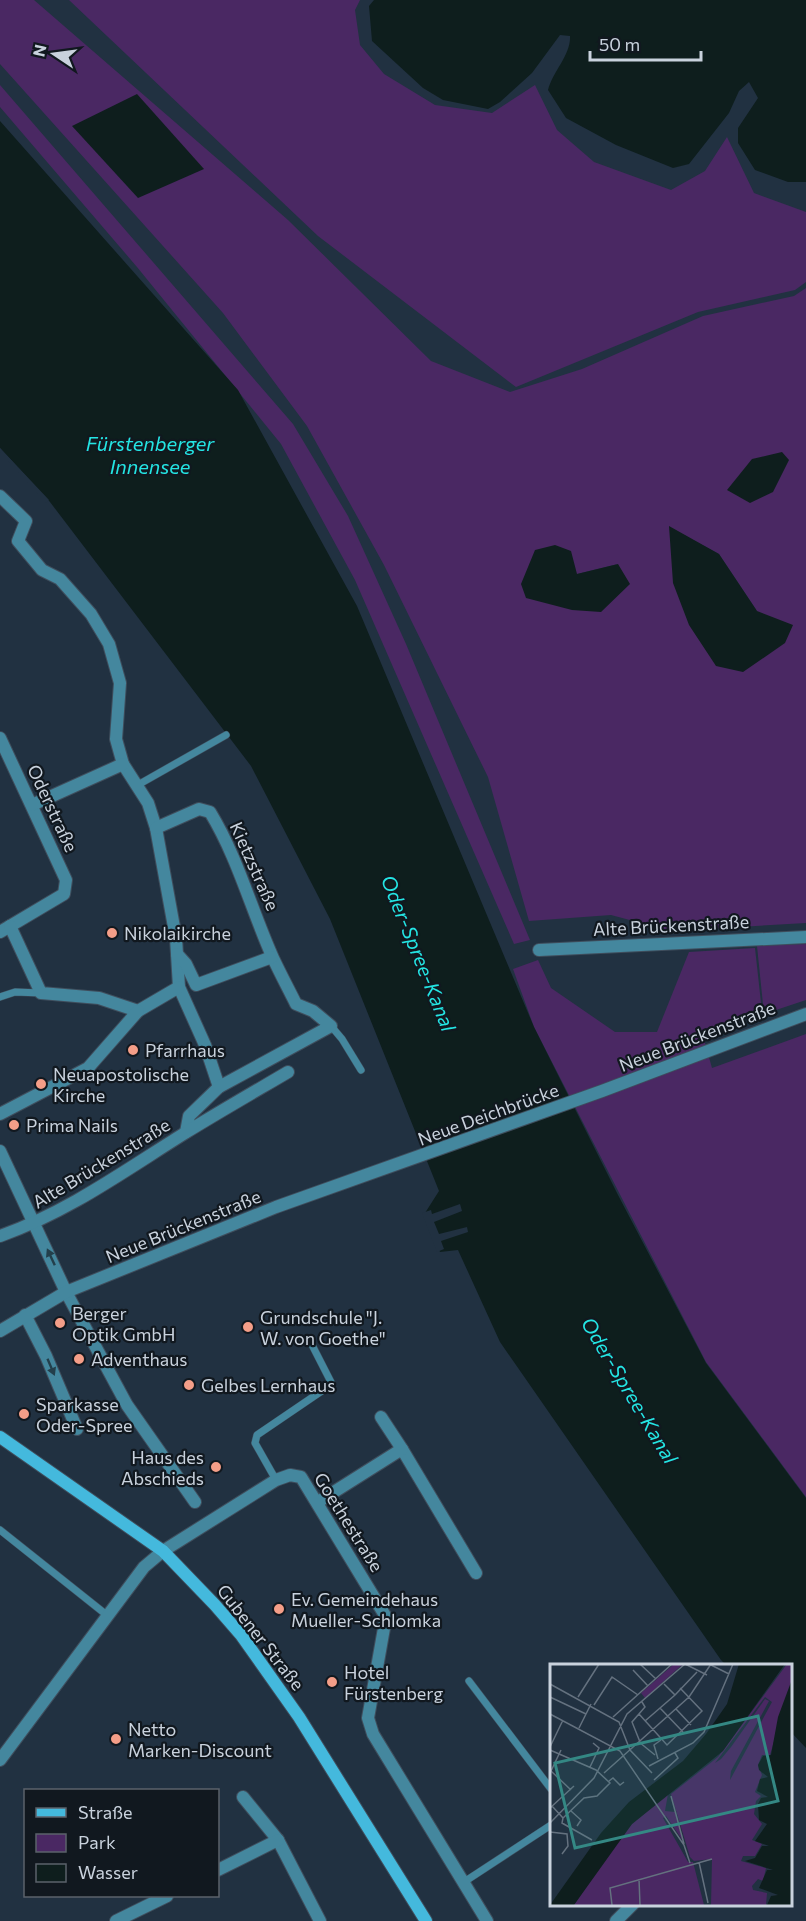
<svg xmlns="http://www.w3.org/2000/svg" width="806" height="1921" viewBox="0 0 806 1921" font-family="Commissioner,sans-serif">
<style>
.green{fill:#4a2863;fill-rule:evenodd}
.water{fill:#0e1e1d}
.pier{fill:#213141}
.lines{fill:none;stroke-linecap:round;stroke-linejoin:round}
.service-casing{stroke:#3f4e5d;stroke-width:8}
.minor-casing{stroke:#3f4e5d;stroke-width:14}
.secondary-casing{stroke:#3f4e5d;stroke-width:14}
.service{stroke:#44879e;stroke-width:7}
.minor{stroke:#44879e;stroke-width:12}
.secondary{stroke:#44b9dd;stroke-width:12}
.oneway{fill:#233f4b}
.poi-dot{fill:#f49e88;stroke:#11181f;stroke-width:2}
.labels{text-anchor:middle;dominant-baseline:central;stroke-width:4.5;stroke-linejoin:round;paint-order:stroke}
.street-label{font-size:18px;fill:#c9d2dd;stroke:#11181f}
.poi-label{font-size:18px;fill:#c9d2dd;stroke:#11181f;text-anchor:start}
.water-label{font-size:20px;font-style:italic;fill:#24e5e3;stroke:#11181f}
.inset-road{fill:none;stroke:#64717f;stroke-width:1.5}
.view{fill:#348884;fill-opacity:0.15;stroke:#348884;stroke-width:3}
.inset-edge{fill:none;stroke:#c9d2dd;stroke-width:3}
</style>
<rect width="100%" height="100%" fill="#213141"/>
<!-- green -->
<g class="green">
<path d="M0 0H34L288 220 431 361 510 392 582 369 703 316 794 296 806 288V923L671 931 611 915 529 921 488 777 384 565 307 426 223 313 0 64ZM669 527 719 554 757 611ZM618 564 527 598 577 574Z"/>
<path d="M69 0H360L355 10 360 45 384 74 435 105 492 113 535 85 557 130 594 162 671 190 705 171 727 137 754 193 806 212V282L795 290 698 312 516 387 318 236Z"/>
<path d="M0 85 293 424 348 516 406 644 530 940 514 944 355 580 281 444 137 267 0 107Z"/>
<path d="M806 944V1000L764 1014 757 946Z"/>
<path d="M755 948 762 1012 703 1036 712 1068 806 1034V1497L706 1362 534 1027 513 969 538 960 551 988 615 1032H657L689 952Z"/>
</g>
<!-- water -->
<g class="water">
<path d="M374 0H806V182H788L755 170 738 143V128L758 98 749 82 739 91 729 113 689 164 673 168 616 145 566 118 548 90C553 71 571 55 570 36L560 35 532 73 500 102 488 109 443 100 423 88 372 41 369 6Z"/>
<path d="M137 94 204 169 138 198 72 126Z"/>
<path d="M0 121 238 390 357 606 534 1027 618 1195 706 1363 806 1498V1748L790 1731V1666H727L721 1660 500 1342 458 1250 440 1252 425 1213 439 1191 330 919 251 766 50 502 0 448Z"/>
<path d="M782 452 789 460 773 492 750 503 727 490 752 459Z"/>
<path d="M669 526 719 554 757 611 793 625 785 643 743 672 716 666 689 625 673 583Z"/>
<path d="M555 545 571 551 577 574 618 564 630 584 601 612 572 610 526 598 521 584 535 550Z"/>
</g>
<!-- pier -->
<g class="pier">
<path d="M0 448 49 500 46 503 0 452Z"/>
<path d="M460 1204 462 1211 434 1222 439 1234 467 1227 468 1232 441 1241 444 1249 437 1252 422 1213 431 1210 432 1214Z"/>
</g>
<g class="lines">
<!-- service casing -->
<g class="service-casing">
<g id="service">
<path d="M136 786 226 735"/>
<path d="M0 997 15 992 41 993"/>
<path d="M331 1026 342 1039 361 1070"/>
<path d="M276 1480 255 1443 257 1435 332 1384 311 1343"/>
<path d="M0 1530 108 1616"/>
<path d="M469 1681 551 1789"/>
<path d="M464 1882 551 1825"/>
</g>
</g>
<!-- minor casing -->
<g class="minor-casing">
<g id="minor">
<path d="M0 496 26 521 18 541 42 570 60 579 91 614 109 644 120 683 116 739 123 764 148 803 156 828 176 938 179 987 205 1045 219 1087"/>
<path d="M0 738 66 880 64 894 0 932"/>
<path d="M32 805 123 764"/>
<path d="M156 828 199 809 210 812C238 858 251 909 273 958 280 973 288 988 296 1004L313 1011 331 1026 219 1087 189 1116 186 1132"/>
<path d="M10 926 41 993 99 998 138 1011 179 987"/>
<path d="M539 950 806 937"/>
<path d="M177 954 186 964 196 985 272 957"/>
<path d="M0 1114 88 1068 138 1011"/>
<path d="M0 1151 66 1292 127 1405 195 1502"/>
<path d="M0 1236C68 1212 124 1171 185 1133 219 1112 254 1092 288 1072"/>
<path d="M25 1315 46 1356 77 1429"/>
<path d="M0 1331 66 1292 276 1207 602 1091 806 1014"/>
<path d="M402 1449 476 1573"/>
<path d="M318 1502 402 1449 381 1417"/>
<path d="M0 1760 144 1567 163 1551 276 1480 290 1475 301 1477 386 1617 368 1718 373 1734 487 1921"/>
<path d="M243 1797 278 1840 320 1921"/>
<path d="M218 1870 278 1840"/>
<path d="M116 1921 167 1896"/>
<path d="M616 1921 633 1904"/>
</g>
</g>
<!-- secondary casing -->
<g class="secondary-casing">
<path id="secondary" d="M0 1437 163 1551 215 1605 241 1635 299 1717 426 1921"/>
</g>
<!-- service -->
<use href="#service" class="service"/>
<!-- minor -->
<use href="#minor" class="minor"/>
<!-- secondary -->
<use href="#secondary" class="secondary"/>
</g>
<!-- one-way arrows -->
<defs><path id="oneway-solid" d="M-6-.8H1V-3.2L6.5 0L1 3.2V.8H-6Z" transform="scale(1.5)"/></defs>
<g class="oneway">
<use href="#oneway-solid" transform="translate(51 1257) rotate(-115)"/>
<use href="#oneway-solid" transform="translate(51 1367) rotate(67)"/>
</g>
<!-- markers -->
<g class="poi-dot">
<circle cx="112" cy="933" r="6"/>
<circle cx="133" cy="1050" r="6"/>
<circle cx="41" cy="1084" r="6"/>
<circle cx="14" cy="1125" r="6"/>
<circle cx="60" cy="1323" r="6"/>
<circle cx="248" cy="1327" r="6"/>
<circle cx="79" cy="1359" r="6"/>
<circle cx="189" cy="1385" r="6"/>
<circle cx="24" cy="1414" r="6"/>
<circle cx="216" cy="1467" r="6"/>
<circle cx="279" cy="1609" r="6"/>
<circle cx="332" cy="1682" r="6"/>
<circle cx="116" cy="1739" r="6"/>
</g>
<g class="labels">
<!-- street labels -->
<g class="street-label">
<text transform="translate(53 808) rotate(65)">Oderstraße</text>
<text transform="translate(255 866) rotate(66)">Kietzstraße</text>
<text transform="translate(671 925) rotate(-3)">Alte Brückenstraße</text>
<text transform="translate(697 1036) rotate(-21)">Neue Brückenstraße</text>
<text transform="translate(488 1114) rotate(-20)">Neue Deichbrücke</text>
<text transform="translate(101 1163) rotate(-31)">Alte Brückenstraße</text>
<text transform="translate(183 1226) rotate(-22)">Neue Brückenstraße</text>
<text transform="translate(349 1522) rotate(58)">Goethestraße</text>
<text transform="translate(261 1637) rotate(52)">Gubener Straße</text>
</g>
<!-- poi labels -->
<g class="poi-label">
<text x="124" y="933">Nikolaikirche</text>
<text x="145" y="1050">Pfarrhaus</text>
<text x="53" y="1074">Neuapostolische<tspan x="53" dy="21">Kirche</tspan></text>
<text x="26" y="1125">Prima Nails</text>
<text x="72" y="1313">Berger<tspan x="72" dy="21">Optik GmbH</tspan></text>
<text x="260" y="1317">Grundschule "J.<tspan x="260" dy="21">W. von Goethe"</tspan></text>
<text x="91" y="1359">Adventhaus</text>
<text x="201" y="1385">Gelbes Lernhaus</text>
<text x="36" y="1404">Sparkasse<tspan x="36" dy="21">Oder-Spree</tspan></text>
<text x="204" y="1457" text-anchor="end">Haus des<tspan x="204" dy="21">Abschieds</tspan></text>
<text x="291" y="1599">Ev. Gemeindehaus<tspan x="291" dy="21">Mueller-Schlomka</tspan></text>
<text x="344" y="1672">Hotel<tspan x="344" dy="21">Fürstenberg</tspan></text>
<text x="128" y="1729">Netto<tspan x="128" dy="21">Marken-Discount</tspan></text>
</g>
<!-- water labels -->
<g class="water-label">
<text x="150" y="443">Fürstenberger<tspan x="150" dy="23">Innensee</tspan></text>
<text transform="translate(419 953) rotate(68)">Oder-Spree-Kanal</text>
<text transform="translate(630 1390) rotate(59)">Oder-Spree-Kanal</text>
</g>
</g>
<!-- overview -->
<g transform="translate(550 1664)">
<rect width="242" height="242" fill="#213141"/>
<path d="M124 0H133L95 34 91 29ZM237 0H241V20L220 91H212L208 101 212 111 205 128 211 132 206 137 204 150 212 160 202 176 212 180 205 192H193L191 197 216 204 213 217 208 215 202 222 203 226 217 229 216 241H161L162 195 144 197 140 193 121 130 168 93ZM215 33 222 38 180 116 181 107 219 37 215 35 181 83 171 95 165 99ZM118 130 115 147 125 148 133 177 116 152 113 154 138 198H143L154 241H24L62 183 82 160Z" fill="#4a2863" fill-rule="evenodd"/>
<path d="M189 0H235L173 87 82 160 24 241H0L51 169 79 138 133 97 156 70 177 40ZM241 18V241H217L221 232 228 231 209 224 217 206H223L195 197 205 194 212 182H219L205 177 217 160 209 156 208 140 211 134 218 133 207 127 210 115 218 113 209 106 208 101 213 92 221 91 228 53Z" fill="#0e1e1d"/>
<path class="inset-road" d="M90 0 106 15M135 0 157 11M161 1 179 10M83 6 98 22M0 20 69 58 80 86 102 109M125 31 147 8M0 33 36 50M28 33 49 0M44 41 62 13 88 31M110 44 133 68M126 45 141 61M0 50 70 87 134 181 140 199M89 50 117 81 152 47 130 24M63 53 122 0M95 57 125 31 114 20M29 64 41 40M89 78 105 91M90 78 82 58 95 43 92 38M0 83 13 56M0 86 46 106 60 119 47 132 34 134 13 154M108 95 104 81 111 76M99 102 143 79 154 68 183 0M40 103 49 84 43 79M1 107 21 126M1 107 11 86M54 109 139 33 161 0M104 116 128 94 125 89M59 117 63 114 70 121 74 118M121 132 134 180M2 142 13 154 12 159 42 176M0 144 24 122M21 147 31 156 27 162M0 159 44 114 77 50 135 0M0 168 17 170 18 182 12 190M149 198 158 239M89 215 90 241M62 241 60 224 162 195"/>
<path class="view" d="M208 52 228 137 25 184 5 99Z"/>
<rect width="242" height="242" class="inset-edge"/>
</g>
<!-- legend -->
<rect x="24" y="1789" width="195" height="108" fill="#11181f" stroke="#5b626b" stroke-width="1.5"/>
<rect x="36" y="1808" width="30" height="9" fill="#44b9dd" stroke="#5b626b" stroke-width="1.5"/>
<text x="78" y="1819" font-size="18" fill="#c9d2dd">Straße</text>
<rect x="36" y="1834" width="30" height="18" fill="#4a2863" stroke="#5b626b" stroke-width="1.5"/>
<text x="78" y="1849" font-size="18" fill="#c9d2dd">Park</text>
<rect x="36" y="1864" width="30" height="18" fill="#0e1e1d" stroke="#5b626b" stroke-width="1.5"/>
<text x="78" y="1879" font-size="18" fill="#c9d2dd">Wasser</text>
<!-- north arrow -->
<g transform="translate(54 54) rotate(283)" stroke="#11181f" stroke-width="4.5" paint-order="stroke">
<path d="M0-4.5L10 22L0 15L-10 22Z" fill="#c9d2dd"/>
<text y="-9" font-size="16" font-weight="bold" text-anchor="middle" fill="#c9d2dd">N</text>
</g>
<!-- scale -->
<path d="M590 51v9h111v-9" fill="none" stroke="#c9d2dd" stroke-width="3"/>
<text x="599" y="51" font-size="18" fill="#c9d2dd" stroke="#11181f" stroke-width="4.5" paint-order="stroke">50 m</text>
</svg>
